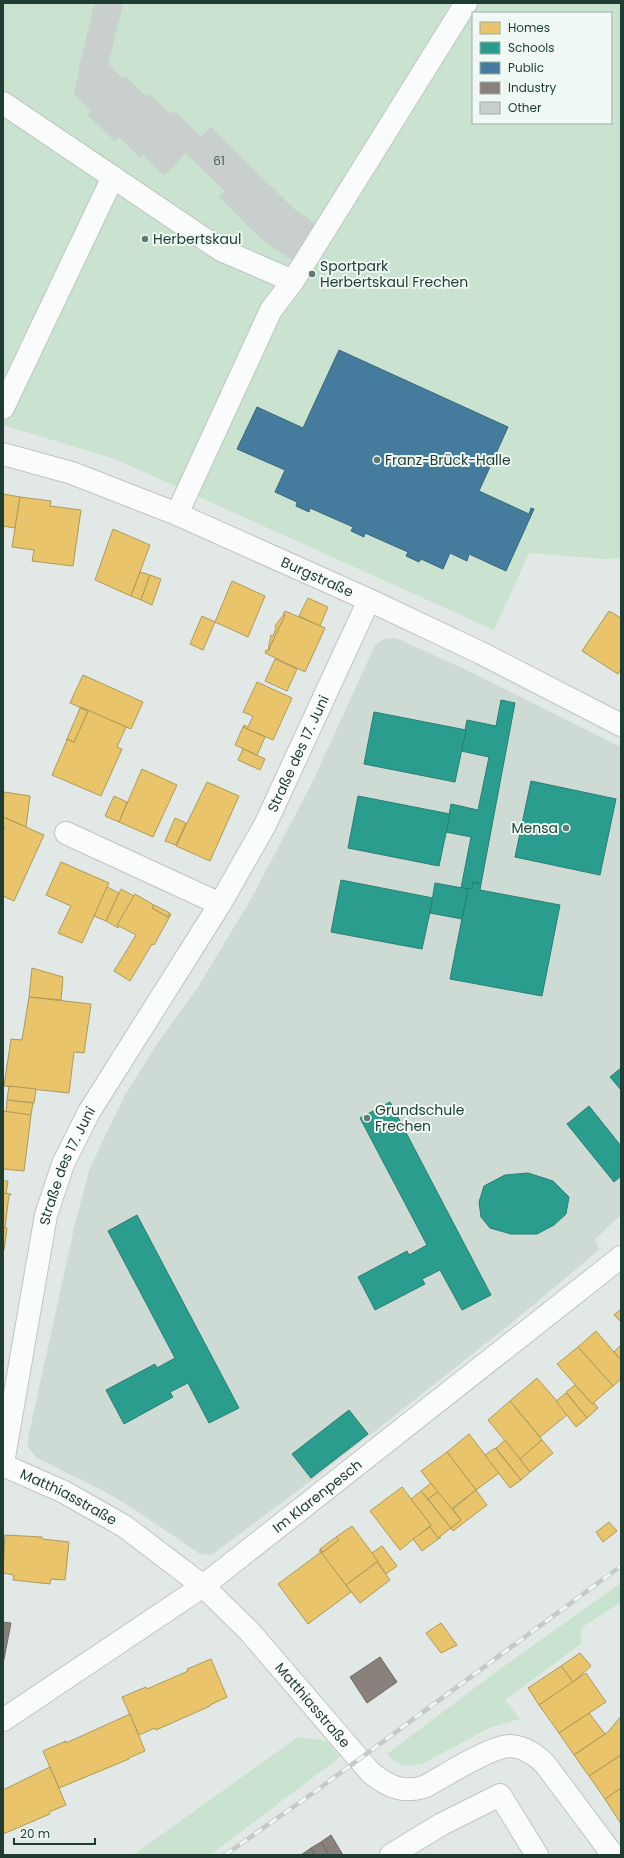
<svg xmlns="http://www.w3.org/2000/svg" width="624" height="1858" viewBox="0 0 624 1858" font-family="Poppins,sans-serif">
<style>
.built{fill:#cedad4}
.green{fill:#c9e3d0;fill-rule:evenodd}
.homes{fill:#e9c46a;stroke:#ac9b59}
.schools{fill:#2a9d8f;stroke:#268073}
.public{fill:#457b9d;stroke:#39687d}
.industry{fill:#8a817c;stroke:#6a6c66}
.building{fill:#c8cfcc;stroke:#cad1ce}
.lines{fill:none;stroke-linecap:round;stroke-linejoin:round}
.minor-casing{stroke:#bec5c2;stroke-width:24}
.minor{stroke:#fafcfb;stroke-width:22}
.rail-casing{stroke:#c5cac8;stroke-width:4.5}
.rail{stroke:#eff8f3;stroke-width:3;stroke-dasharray:9;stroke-linecap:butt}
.poi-dot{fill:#627871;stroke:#eff8f3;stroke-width:1.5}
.labels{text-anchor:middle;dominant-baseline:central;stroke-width:4;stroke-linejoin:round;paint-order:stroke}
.number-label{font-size:12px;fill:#496259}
.poi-label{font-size:14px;fill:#1e3c32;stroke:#eff8f3;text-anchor:start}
.street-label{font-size:14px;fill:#1e3c32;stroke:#eff8f3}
</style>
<rect width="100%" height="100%" fill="#e1e8e5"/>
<!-- built -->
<path class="built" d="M396 638 473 673 621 747V1215L595 1239 599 1250 508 1326 319 1475 214 1553 209 1555 200 1554 131 1507 102 1490 37 1458 28 1447V1438L75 1224 89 1171 103 1140 125 1095 157 1044 198 987 251 899 313 781 375 645 384 639Z"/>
<!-- green -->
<g class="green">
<path d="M3 3H621V558L604 559 529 553 494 630 115 459 3 425ZM473 13H611V123H473Z"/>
<path d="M621 1583V1602L581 1628V1644L505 1700 520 1719 489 1728 422 1764 404 1766 394 1761 387 1754 500 1669Z"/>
<path d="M298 1737 327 1741 340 1757 210 1855H133Z"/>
</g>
<!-- homes -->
<g class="homes">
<path d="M3 494 20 497 15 528 3 526Z"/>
<path d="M20 497 51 501 50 506 81 510 73 566 32 561 34 550 12 547Z"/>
<path d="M113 529 150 545 131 596 95 580Z"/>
<path d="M140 572 150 575 141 600 131 596Z"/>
<path d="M150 575 161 579 152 605 141 600Z"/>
<path d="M232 581 265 596 248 637 215 622Z"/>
<path d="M308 598 328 607 320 626 299 616Z"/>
<path d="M285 611 325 628 305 672 265 653 266 650 268 651 285 615 283 614Z"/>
<path d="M609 611 621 618V669L618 674 582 651Z"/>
<path d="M284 614 285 615 268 651 271 635 273 636 276 628 275 626Z"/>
<path d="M202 616 215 622 203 650 190 644Z"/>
<path d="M275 659 297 669 287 691 265 681Z"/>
<path d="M83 675 143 702 131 729 70 703Z"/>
<path d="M257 682 292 698 273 740 243 727 244 725 248 727 253 716 243 712Z"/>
<path d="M81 707 126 727 117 747 122 749 101 796 52 775 67 740H66L67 739 74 742 88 711Z"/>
<path d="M80 708 88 711 74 742 67 739Z"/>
<path d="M243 727 265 737 257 755 235 745Z"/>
<path d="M243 749 265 759 260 770 238 760Z"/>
<path d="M142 769 177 785 153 837 119 822Z"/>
<path d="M207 782 239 796 210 861 176 846Z"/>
<path d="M4 792 30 796 26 827 3 817Z"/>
<path d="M114 796 127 802 119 822 105 816Z"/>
<path d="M3 817 44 835 14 901 3 896V832L5 828H3Z"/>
<path d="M175 818 186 823 176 845 165 841Z"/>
<path d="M61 862 109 883 82 943 58 933 71 906 46 895Z"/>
<path d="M107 887 119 893 106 921 94 916Z"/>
<path d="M121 889 134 896 118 928 106 921Z"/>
<path d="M135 894 154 905 152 908 168 917 171 914 154 945 152 944 130 981 114 971 136 935 117 925Z"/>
<path d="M154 905 170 913 168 917 152 908Z"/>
<path d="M32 968 63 977 61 1000 29 997Z"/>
<path d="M29 997 91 1004 84 1053 74 1052 69 1093 4 1086 11 1039 22 1040Z"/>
<path d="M9 1086 36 1089 34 1103 7 1100Z"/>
<path d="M7 1100 33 1103 31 1115 6 1112Z"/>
<path d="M3 1111 31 1115 24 1171 3 1169Z"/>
<path d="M3 1181H8L6 1194 3 1193Z"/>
<path d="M3 1193 11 1194V1195H9L5 1228H7L4 1250H3Z"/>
<path d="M621 1309V1322L614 1315Z"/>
<path d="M596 1331 621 1360V1379L613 1386 578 1347Z"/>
<path d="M621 1345V1360L614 1352Z"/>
<path d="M578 1347 613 1386 592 1404 557 1364Z"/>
<path d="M537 1378 568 1414 540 1437 510 1401Z"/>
<path d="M575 1385 592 1404 594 1403 598 1408 587 1418 566 1392Z"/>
<path d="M566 1393 587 1418 576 1427 556 1401Z"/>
<path d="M510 1401 542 1440 520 1459 488 1420Z"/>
<path d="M469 1434 499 1473 476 1490 447 1452Z"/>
<path d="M505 1440 530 1472 521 1480 496 1448Z"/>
<path d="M542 1440 553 1453 530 1472 519 1458 520 1459Z"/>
<path d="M495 1448 521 1480 510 1488 485 1455Z"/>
<path d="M447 1452 476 1490 451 1509 421 1471Z"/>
<path d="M431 1483 438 1492 428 1499 421 1491Z"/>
<path d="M402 1487 431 1525 400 1550 370 1511Z"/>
<path d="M476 1490 487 1505 453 1531 451 1528 461 1520 453 1509Z"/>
<path d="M421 1491 451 1528 438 1538 430 1527 431 1525 411 1499Z"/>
<path d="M438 1492 461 1520 451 1528 428 1499Z"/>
<path d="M609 1522 617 1531 603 1542 596 1532Z"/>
<path d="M352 1526 378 1561 346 1585 319 1550 323 1552 339 1540 336 1537Z"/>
<path d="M430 1527 438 1538 441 1537 422 1551 413 1539Z"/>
<path d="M5 1535 42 1537V1539L69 1542 65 1580 51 1579 50 1584 13 1580 14 1575 3 1573Z"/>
<path d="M336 1537 339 1540 323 1552 320 1549Z"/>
<path d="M382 1546 397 1566 386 1574 372 1553Z"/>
<path d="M321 1552 351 1592 308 1624 278 1584Z"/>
<path d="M377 1562 390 1580 360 1603 346 1585Z"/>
<path d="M441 1623 457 1645 441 1653 426 1633Z"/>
<path d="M580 1653 591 1666 573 1682 561 1666Z"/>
<path d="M211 1659 227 1697 210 1705V1706L156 1730 155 1728 139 1735 122 1697 146 1687 147 1689 188 1671 187 1669Z"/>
<path d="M561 1666 573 1682 539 1705 528 1688Z"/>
<path d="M586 1673 606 1702 559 1733 539 1705Z"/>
<path d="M589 1713 605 1734 574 1755 559 1733Z"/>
<path d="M130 1714 145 1751 129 1758V1759L59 1788 43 1751 66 1741V1743Z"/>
<path d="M621 1716V1755L589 1776 574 1755 608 1732Z"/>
<path d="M621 1755V1788L605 1799 589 1776Z"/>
<path d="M50 1767 66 1805 49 1812 50 1814 3 1834V1790Z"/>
<path d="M621 1788V1824L605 1799Z"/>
</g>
<!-- schools -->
<g class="schools">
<path d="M501 700 515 703 481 884 473 882 472 889 461 888 471 837 446 832 451 804 478 810 489 757 461 751 467 720 496 726Z"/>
<path d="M374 712 466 730 455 782 364 764Z"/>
<path d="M531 781 616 799 600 875 515 857Z"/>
<path d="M358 796 450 814 439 866 348 848Z"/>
<path d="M341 880 433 898 422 949 331 932Z"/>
<path d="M473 882 481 884 480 890 560 905 542 996 450 979 468 888 472 889Z"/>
<path d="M435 883 468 889 462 919 430 913Z"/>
<path d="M621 1068V1090L610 1077Z"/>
<path d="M390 1102 491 1295 462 1310 440 1270 422 1279 425 1284 375 1310 358 1277 407 1251 409 1255 427 1245 360 1118Z"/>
<path d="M589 1106 621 1146V1176L614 1182 567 1124Z"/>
<path d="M528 1173 553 1181 569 1197 566 1214 554 1225 537 1234H511L490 1228 481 1217 479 1202 484 1186 505 1175Z"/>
<path d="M137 1215 239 1408 209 1423 188 1383 170 1392 173 1397 124 1424 106 1390 155 1364 157 1368 175 1358 108 1231Z"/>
<path d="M349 1410 368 1434 311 1478 292 1454Z"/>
</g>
<!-- public -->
<path class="public" d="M339 350 508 427 479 491 529 514 531 508 534 509 506 571 469 554 467 561 450 553 443 569 421 559 419 562 406 556 408 552 365 533 364 537 351 531 353 527 310 508 309 512 296 506 297 502 275 492 285 470 237 449 257 407 303 428Z"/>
<!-- industry -->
<g class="industry">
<path d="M3 1622 11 1623 3 1664Z"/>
<path d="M380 1657 397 1682 367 1703 350 1677Z"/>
<path d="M331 1835 343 1855H329L321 1842Z"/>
<path d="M321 1842 329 1855H315L311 1848Z"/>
<path d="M311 1848 315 1855H301Z"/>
</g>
<!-- building -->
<g class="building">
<path d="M95 3H123L105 76 79 69Z"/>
<path d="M108 64 123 79 119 83 106 70Z"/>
<path d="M80 70 105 76 106 70 119 83 126 77 147 98 150 94 171 115 174 111 201 137 164 175 143 154 140 158 119 137 115 141 88 115 92 111 74 94Z"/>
<path d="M211 127 251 167 226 192 186 153Z"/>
<path d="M251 167 295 210 291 214 247 171Z"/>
<path d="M247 171 292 215 265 242 219 197Z"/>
<path d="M295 210 323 229 307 252 275 231Z"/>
<path d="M275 231 306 251 299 264 265 242Z"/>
</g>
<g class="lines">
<!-- minor casing -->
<g class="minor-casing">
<g id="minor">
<path d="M3 103 221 250 293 281"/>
<path d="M3 408 113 177"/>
<path id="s1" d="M3 454 72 473 177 514 369 600 481 653 621 725"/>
<path d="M177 514 271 310 293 281 466 3"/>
<path d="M66 833 220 904"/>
<path id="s2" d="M3 1463 46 1215 63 1164 89 1112 220 904 265 825 369 600"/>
<path id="s3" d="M3 1465 64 1492 124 1526 203 1586 249 1631 371 1773C389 1787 402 1793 424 1787 443 1777 492 1745 511 1746 525 1747 536 1755 545 1764L613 1855"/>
<path id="s4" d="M3 1720 203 1586 621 1257"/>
<path d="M391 1855 442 1824 500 1795 537 1855"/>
</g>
</g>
<!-- minor -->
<use href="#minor" class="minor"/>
<!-- rail casing -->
<g class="rail-casing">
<path id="rail" d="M225 1855 316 1791 621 1566"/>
</g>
<!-- rail -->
<use href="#rail" class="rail"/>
</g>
<!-- markers -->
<g class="poi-dot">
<circle cx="145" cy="239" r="4"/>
<circle cx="312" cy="274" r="4"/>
<circle cx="377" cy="460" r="4"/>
<circle cx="566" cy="828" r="4"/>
<circle cx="367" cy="1118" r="4"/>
</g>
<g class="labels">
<!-- number labels -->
<g class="number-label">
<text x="219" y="160">61</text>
</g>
<!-- poi labels -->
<g class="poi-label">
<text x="153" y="239">Herbertskaul</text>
<text x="320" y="266">Sportpark<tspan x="320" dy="16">Herbertskaul Frechen</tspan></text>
<text x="385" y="460">Franz-Brück-Halle</text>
<text x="558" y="828" text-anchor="end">Mensa</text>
<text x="375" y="1110">Grundschule<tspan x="375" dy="16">Frechen</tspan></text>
</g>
<!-- street labels -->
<g class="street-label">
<text stroke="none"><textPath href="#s1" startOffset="338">Burgstraße</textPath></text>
<text stroke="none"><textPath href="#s2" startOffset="779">Straße des 17. Juni</textPath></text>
<text stroke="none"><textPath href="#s2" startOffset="305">Straße des 17. Juni</textPath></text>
<text stroke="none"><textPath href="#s3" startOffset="73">Matthiasstraße</textPath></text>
<text stroke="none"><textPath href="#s4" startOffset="386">Im Klarenpesch</textPath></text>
<text stroke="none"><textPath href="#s3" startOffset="397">Matthiasstraße</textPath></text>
</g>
</g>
<!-- border -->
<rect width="624" height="1858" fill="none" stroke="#1e3c32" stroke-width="8"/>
<!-- legend -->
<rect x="472" y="12" width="140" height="112" fill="#eff8f3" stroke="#9bada6"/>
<rect x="480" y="22" width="20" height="12" fill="#e9c46a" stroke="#9bada6"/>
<text x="508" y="32" font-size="12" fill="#1e3c32">Homes</text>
<rect x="480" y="42" width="20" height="12" fill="#2a9d8f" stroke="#9bada6"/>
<text x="508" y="52" font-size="12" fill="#1e3c32">Schools</text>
<rect x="480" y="62" width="20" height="12" fill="#457b9d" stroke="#9bada6"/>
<text x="508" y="72" font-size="12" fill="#1e3c32">Public</text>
<rect x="480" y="82" width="20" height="12" fill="#8a817c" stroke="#9bada6"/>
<text x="508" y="92" font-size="12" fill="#1e3c32">Industry</text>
<rect x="480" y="102" width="20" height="12" fill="#c8cfcc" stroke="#9bada6"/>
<text x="508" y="112" font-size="12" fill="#1e3c32">Other</text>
<!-- scale -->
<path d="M14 1838v6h81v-6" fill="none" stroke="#1e3c32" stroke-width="2"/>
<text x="20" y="1838" font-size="12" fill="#1e3c32" stroke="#eff8f3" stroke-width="3" paint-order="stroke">20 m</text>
</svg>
